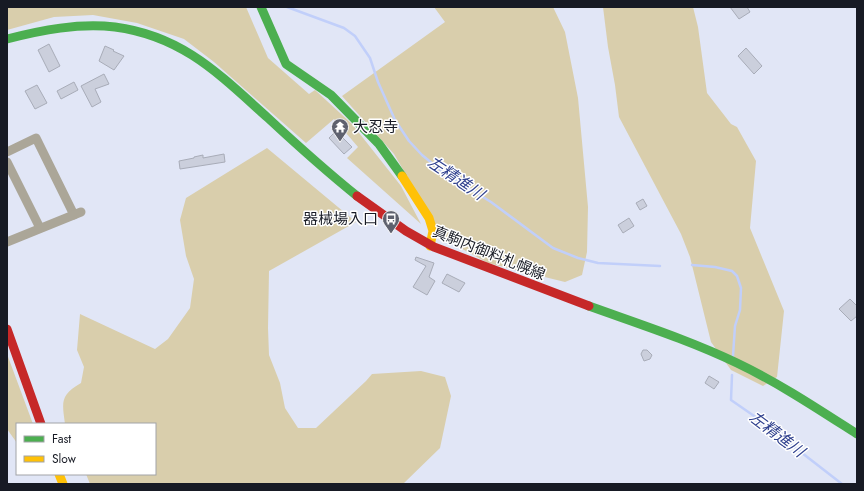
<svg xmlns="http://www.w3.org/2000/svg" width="864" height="491" viewBox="0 0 864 491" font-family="Jost,'Noto Sans JP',sans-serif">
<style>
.green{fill:#d9ceac}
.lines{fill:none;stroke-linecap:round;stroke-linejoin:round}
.stream{stroke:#c1cffa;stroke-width:2.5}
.building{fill:#cbcfdc;stroke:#a8acb8}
.street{stroke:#aba698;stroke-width:9}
.fast{stroke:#4caf50;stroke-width:9}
.slow{stroke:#ffc107;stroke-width:9}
.jam{stroke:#c62828;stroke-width:9}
.labels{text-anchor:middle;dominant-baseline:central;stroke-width:3;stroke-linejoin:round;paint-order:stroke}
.poi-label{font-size:15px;fill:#171a24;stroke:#fff;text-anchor:start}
.street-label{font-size:15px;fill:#171a24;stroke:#fff}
.water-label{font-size:16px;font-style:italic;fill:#2f408e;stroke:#fff}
</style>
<rect width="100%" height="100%" fill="#e1e6f6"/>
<!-- green -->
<g class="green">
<path d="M7 7H246L268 58 309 94 315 90 352 124 401 186 421 224 347 158 358 147 334 119 306 143 214 62 184 39 137 23 93 15 54 17 7 30Z"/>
<path d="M434 7H553L565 32 578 98 588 207 587 252 582 275 565 282 488 263 444 239 394 154 342 96 445 22Z"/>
<path d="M603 7H693L698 27 707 93 731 124 737 127 756 161 750 228 784 311 777 377 763 386 731 370 711 342 690 257 681 234 619 117 615 85 608 47Z"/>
<path d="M267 148 356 222 269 271 268 328 269 355 280 383 285 408 298 428H316L366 381 372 374 421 371 445 377 451 396 440 448 403 484H90L86 474H155V424H65C62 402 60 395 81 383L84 367 77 350 80 314 155 349 168 339 190 308 194 279 186 256 180 220 186 198Z"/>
<path d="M7 354 33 424H17V443L7 429Z"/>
</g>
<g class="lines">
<!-- stream -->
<g class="stream">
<path d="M287 7 344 28 355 36 370 58 378 82 395 120 409 141 422 155 444 173 491 202 553 248 578 258 598 263 660 266"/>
<path d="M692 265 715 267 732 271 737 276 741 288 740 310 735 326 733 356"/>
<path d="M732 375 731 400 757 418 842 484"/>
</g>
</g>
<!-- building -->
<g class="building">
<path d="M730 7H747L750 12 739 19Z"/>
<path d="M49 44 60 66 49 72 38 50Z"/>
<path d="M105 46 114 50 113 51 124 56 114 70 99 61Z"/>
<path d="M746 48 762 66 754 74 738 56Z"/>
<path d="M104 74 109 84 95 89 101 102 92 107 81 86Z"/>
<path d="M74 82 78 90 61 99 57 91Z"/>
<path d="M37 85 47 103 35 109 25 91Z"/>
<path d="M336 131 352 147 344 154 329 138Z"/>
<path d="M224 154 225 162 180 169 179 161 194 158V157L203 155V158Z"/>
<path d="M643 199 647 206 640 210 636 203Z"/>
<path d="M629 218 634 226 623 233 618 225Z"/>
<path d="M416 257 434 263 429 277 435 281 427 295 413 287 426 266 415 260Z"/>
<path d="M447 274 465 283 459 292 442 283Z"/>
<path d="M850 299 857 306V316L851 321 839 309Z"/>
<path d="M643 350H647L652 355 650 359 644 361 641 354Z"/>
<path d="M709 376 719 382 714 389 705 383Z"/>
</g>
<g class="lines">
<!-- street -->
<g class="street">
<path d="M7 152 36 138 74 215"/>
<path d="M7 162 40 228"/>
<path d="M7 242 81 212"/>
</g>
<!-- fast -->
<g class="fast">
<path d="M261 7 286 64 331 95 379 144 402 176"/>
<path d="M7 39C42 30 78 23 115 27 183 36 220 75 268 118 297 145 326 171 357 196"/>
<path d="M589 306C639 324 689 340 737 363 779 383 818 409 857 434"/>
</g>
<!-- slow -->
<g class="slow">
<path d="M402 176 429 218 433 231 430 246"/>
<path d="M59 474 63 484"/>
</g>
<!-- jam -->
<g class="jam">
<path d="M357 196 406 231 434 247 589 306"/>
<path d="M7 329 41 424"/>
</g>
</g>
<!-- icons -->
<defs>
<g id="temple-pin" transform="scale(0.9)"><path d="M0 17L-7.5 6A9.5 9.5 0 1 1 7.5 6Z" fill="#5e616e" stroke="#fff"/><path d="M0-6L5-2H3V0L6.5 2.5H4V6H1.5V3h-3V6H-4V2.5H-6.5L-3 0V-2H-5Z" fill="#fff"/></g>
<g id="bus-pin" transform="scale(0.9)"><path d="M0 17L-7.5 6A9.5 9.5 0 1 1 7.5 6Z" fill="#5e616e" stroke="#fff"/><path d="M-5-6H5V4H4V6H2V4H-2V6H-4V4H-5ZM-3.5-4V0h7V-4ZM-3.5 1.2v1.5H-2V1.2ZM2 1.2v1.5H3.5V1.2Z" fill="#fff"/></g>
</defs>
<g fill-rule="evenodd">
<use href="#temple-pin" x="340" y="127"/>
<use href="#bus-pin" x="391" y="219"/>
</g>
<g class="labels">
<!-- poi labels -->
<g class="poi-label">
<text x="353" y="127">大忍寺</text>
<text x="378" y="219" text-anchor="end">器械場入口</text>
</g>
<!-- street labels -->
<g class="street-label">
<text transform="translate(489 253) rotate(22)">真駒内御料札幌線</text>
</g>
<!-- water labels -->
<g class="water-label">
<text transform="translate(456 178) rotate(34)">左精進川</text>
<text transform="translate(777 434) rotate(37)">左精進川</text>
</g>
</g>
<!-- border -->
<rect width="864" height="491" fill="none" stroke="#171a24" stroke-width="16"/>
<!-- legend -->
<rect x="16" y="423" width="140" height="52" fill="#ffffff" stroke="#a2a3a7"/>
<rect x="24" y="436" width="20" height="6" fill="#4caf50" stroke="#a2a3a7"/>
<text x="52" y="443" font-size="12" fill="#171a24">Fast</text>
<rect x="24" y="456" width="20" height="6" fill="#ffc107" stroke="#a2a3a7"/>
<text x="52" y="463" font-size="12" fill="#171a24">Slow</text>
</svg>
